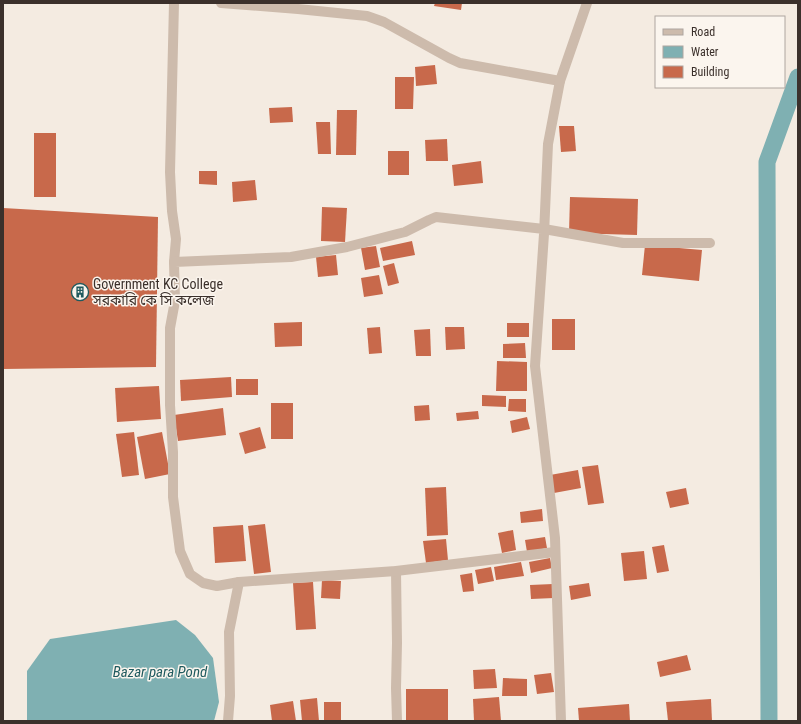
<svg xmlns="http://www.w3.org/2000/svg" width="801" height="724" viewBox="0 0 801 724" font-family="'Roboto Condensed','Noto Sans Bengali',sans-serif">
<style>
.water{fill:#7fb0b2}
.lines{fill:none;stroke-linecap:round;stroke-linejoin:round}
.canal{stroke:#7fb0b2;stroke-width:17}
.building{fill:#c8694b}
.minor{stroke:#cdbbac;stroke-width:10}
.tertiary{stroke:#cdbbac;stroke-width:10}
.labels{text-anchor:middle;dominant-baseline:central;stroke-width:3;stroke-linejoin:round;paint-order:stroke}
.poi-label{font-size:14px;fill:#3b302b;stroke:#fbf5ee;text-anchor:start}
.water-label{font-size:15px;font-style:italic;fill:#1f5a5e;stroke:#fbf5ee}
</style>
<rect width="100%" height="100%" fill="#f4ebe1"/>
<!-- water -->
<path class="water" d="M176 620 195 635 213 658 219 702 214 721H27V671L50 639Z"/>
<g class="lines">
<!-- canal -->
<path class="canal" d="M769 721 767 162 798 77"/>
</g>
<!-- building -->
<g class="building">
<path d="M435 3H462L461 10 434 6Z"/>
<path d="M435 65 437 84 416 86 415 67Z"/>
<path d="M395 77H414L413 109H395Z"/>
<path d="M292 107 293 122 270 123 269 108Z"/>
<path d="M337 110H357L356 155H336Z"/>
<path d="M316 122H330L331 154H318Z"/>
<path d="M559 126H574L576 151 561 152Z"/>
<rect x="34" y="133" width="22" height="64"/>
<path d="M447 139 448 161H426L425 140Z"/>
<rect x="388" y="151" width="21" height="24"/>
<path d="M481 161 483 183 454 186 452 165Z"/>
<path d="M199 171H217V185L199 184Z"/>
<path d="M255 180 257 200 233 202 232 182Z"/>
<path d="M570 197 638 199 637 235 569 233Z"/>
<path d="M322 207 347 208 345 242 321 241Z"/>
<path d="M3 208 158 217 156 367 3 369Z"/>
<path d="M412 241 415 255 383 261 380 248Z"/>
<path d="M645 245 702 250 699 281 642 275Z"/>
<path d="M376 246 380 267 365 270 361 248Z"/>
<path d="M336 255 338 275 318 277 316 257Z"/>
<path d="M394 263 399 283 388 286 383 266Z"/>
<path d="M379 275 383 294 364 297 361 278Z"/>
<rect x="552" y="319" width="23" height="31"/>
<path d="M302 322V346L275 347 274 323Z"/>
<rect x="507" y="323" width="22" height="14"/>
<path d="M380 327 382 353 369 354 367 328Z"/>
<path d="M445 327H464L465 349 446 350Z"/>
<path d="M430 329 431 356H416L414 330Z"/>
<path d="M525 343 526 358H503V344Z"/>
<path d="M497 361 527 362V391H496Z"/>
<path d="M231 377 232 397 181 401 180 380Z"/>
<rect x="236" y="379" width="22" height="16"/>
<path d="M159 386 161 419 117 422 115 388Z"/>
<path d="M482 395 506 396V407L482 406Z"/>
<path d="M509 399H526V412L508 411Z"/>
<rect x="271" y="403" width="22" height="36"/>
<path d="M429 405 430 420 415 421 414 406Z"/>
<path d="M223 408 226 435 178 441 174 415Z"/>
<path d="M478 411 479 419 457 421 456 413Z"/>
<path d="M527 417 530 429 512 433 510 421Z"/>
<path d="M260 427 266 448 245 454 239 433Z"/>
<path d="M134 432 139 475 122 477 116 434Z"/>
<path d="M162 432 170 474 145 479 137 437Z"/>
<path d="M598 465 604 503 588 505 582 467Z"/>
<path d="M578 470 581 488 554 493 550 475Z"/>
<path d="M446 487 448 535 427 536 425 488Z"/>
<path d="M686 488 689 504 670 508 666 492Z"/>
<path d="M542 509 543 521 521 523 520 512Z"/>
<path d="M265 524 271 572 254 574 248 526Z"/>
<path d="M243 525 246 561 215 563 213 527Z"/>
<path d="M513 530 516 550 502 553 498 533Z"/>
<path d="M545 537 547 548 527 552 525 540Z"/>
<path d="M446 539 448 560 426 563 423 541Z"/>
<path d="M664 545 669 571 657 573 652 547Z"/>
<path d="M644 551 647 579 624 581 621 553Z"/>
<path d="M550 558 552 568 531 573 529 562Z"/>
<path d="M521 562 524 576 496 580 494 567Z"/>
<path d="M491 567 494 581 478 584 475 570Z"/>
<path d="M472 573 474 591 463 592 460 575Z"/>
<path d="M322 580 341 581 340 599 321 598Z"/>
<path d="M313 582 316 629 296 630 293 583Z"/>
<path d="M589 583 591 596 571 600 569 586Z"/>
<path d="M553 584 554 598 531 599 530 585Z"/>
<path d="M687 655 691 670 660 677 657 662Z"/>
<path d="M495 669 497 688 474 689 473 670Z"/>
<path d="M551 673 554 692 537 694 534 675Z"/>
<path d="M503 678 527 679V696H502Z"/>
<rect x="406" y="689" width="42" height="32"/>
<path d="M499 697 501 721H474L473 699Z"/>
<path d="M317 698 319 721H302L300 700Z"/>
<path d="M711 699 712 721H668L666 702Z"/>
<path d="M293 701 296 721H272L270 705Z"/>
<rect x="324" y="702" width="17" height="19"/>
<path d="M629 704 630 721H579L578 708Z"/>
</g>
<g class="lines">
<!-- minor -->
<g class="minor">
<path d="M174 3 170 172 172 211 176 239 174 262"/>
<path d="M221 3 298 9 367 16 384 22 449 58 460 63 560 81"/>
<path d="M396 571 397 643 396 688 397 721"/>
<path d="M239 582 217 586 203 583 190 574 180 551 173 497V452L170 405V328L175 301 174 262 291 257 347 247 397 234 405 232 429 220 436 217 544 229 623 243H710"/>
<path d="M228 721 230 696 229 632 239 582 396 571 555 552"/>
</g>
<!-- tertiary -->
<path class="tertiary" d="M561 721 555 538 535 366 544 234 548 144 560 81 587 3"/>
</g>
<!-- icons -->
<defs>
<g id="building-ring" transform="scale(0.9)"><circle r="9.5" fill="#fbf5ee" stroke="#1f5a5e" stroke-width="1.5"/><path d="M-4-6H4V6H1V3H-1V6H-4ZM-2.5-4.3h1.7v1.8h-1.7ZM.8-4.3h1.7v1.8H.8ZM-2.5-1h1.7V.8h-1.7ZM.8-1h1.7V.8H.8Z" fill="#1f5a5e"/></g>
</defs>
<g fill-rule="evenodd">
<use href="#building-ring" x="80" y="292"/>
</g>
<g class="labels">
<!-- poi labels -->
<g class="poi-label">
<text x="93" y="284">Government KC College<tspan x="93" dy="16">সরকারি কে সি কলেজ</tspan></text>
</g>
<!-- water labels -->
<g class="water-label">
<text x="160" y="672">Bazar para Pond</text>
</g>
</g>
<!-- border -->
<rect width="801" height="724" fill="none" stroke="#3b302b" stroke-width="8"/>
<!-- legend -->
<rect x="655" y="16" width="130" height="72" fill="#fbf5ee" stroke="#aea6a0"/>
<rect x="663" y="29" width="20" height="6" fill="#cdbbac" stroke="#aea6a0"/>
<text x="691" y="36" font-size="12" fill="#3b302b">Road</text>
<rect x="663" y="46" width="20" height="12" fill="#7fb0b2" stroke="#aea6a0"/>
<text x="691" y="56" font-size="12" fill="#3b302b">Water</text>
<rect x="663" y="66" width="20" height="12" fill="#c8694b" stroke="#aea6a0"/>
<text x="691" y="76" font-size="12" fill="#3b302b">Building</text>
</svg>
